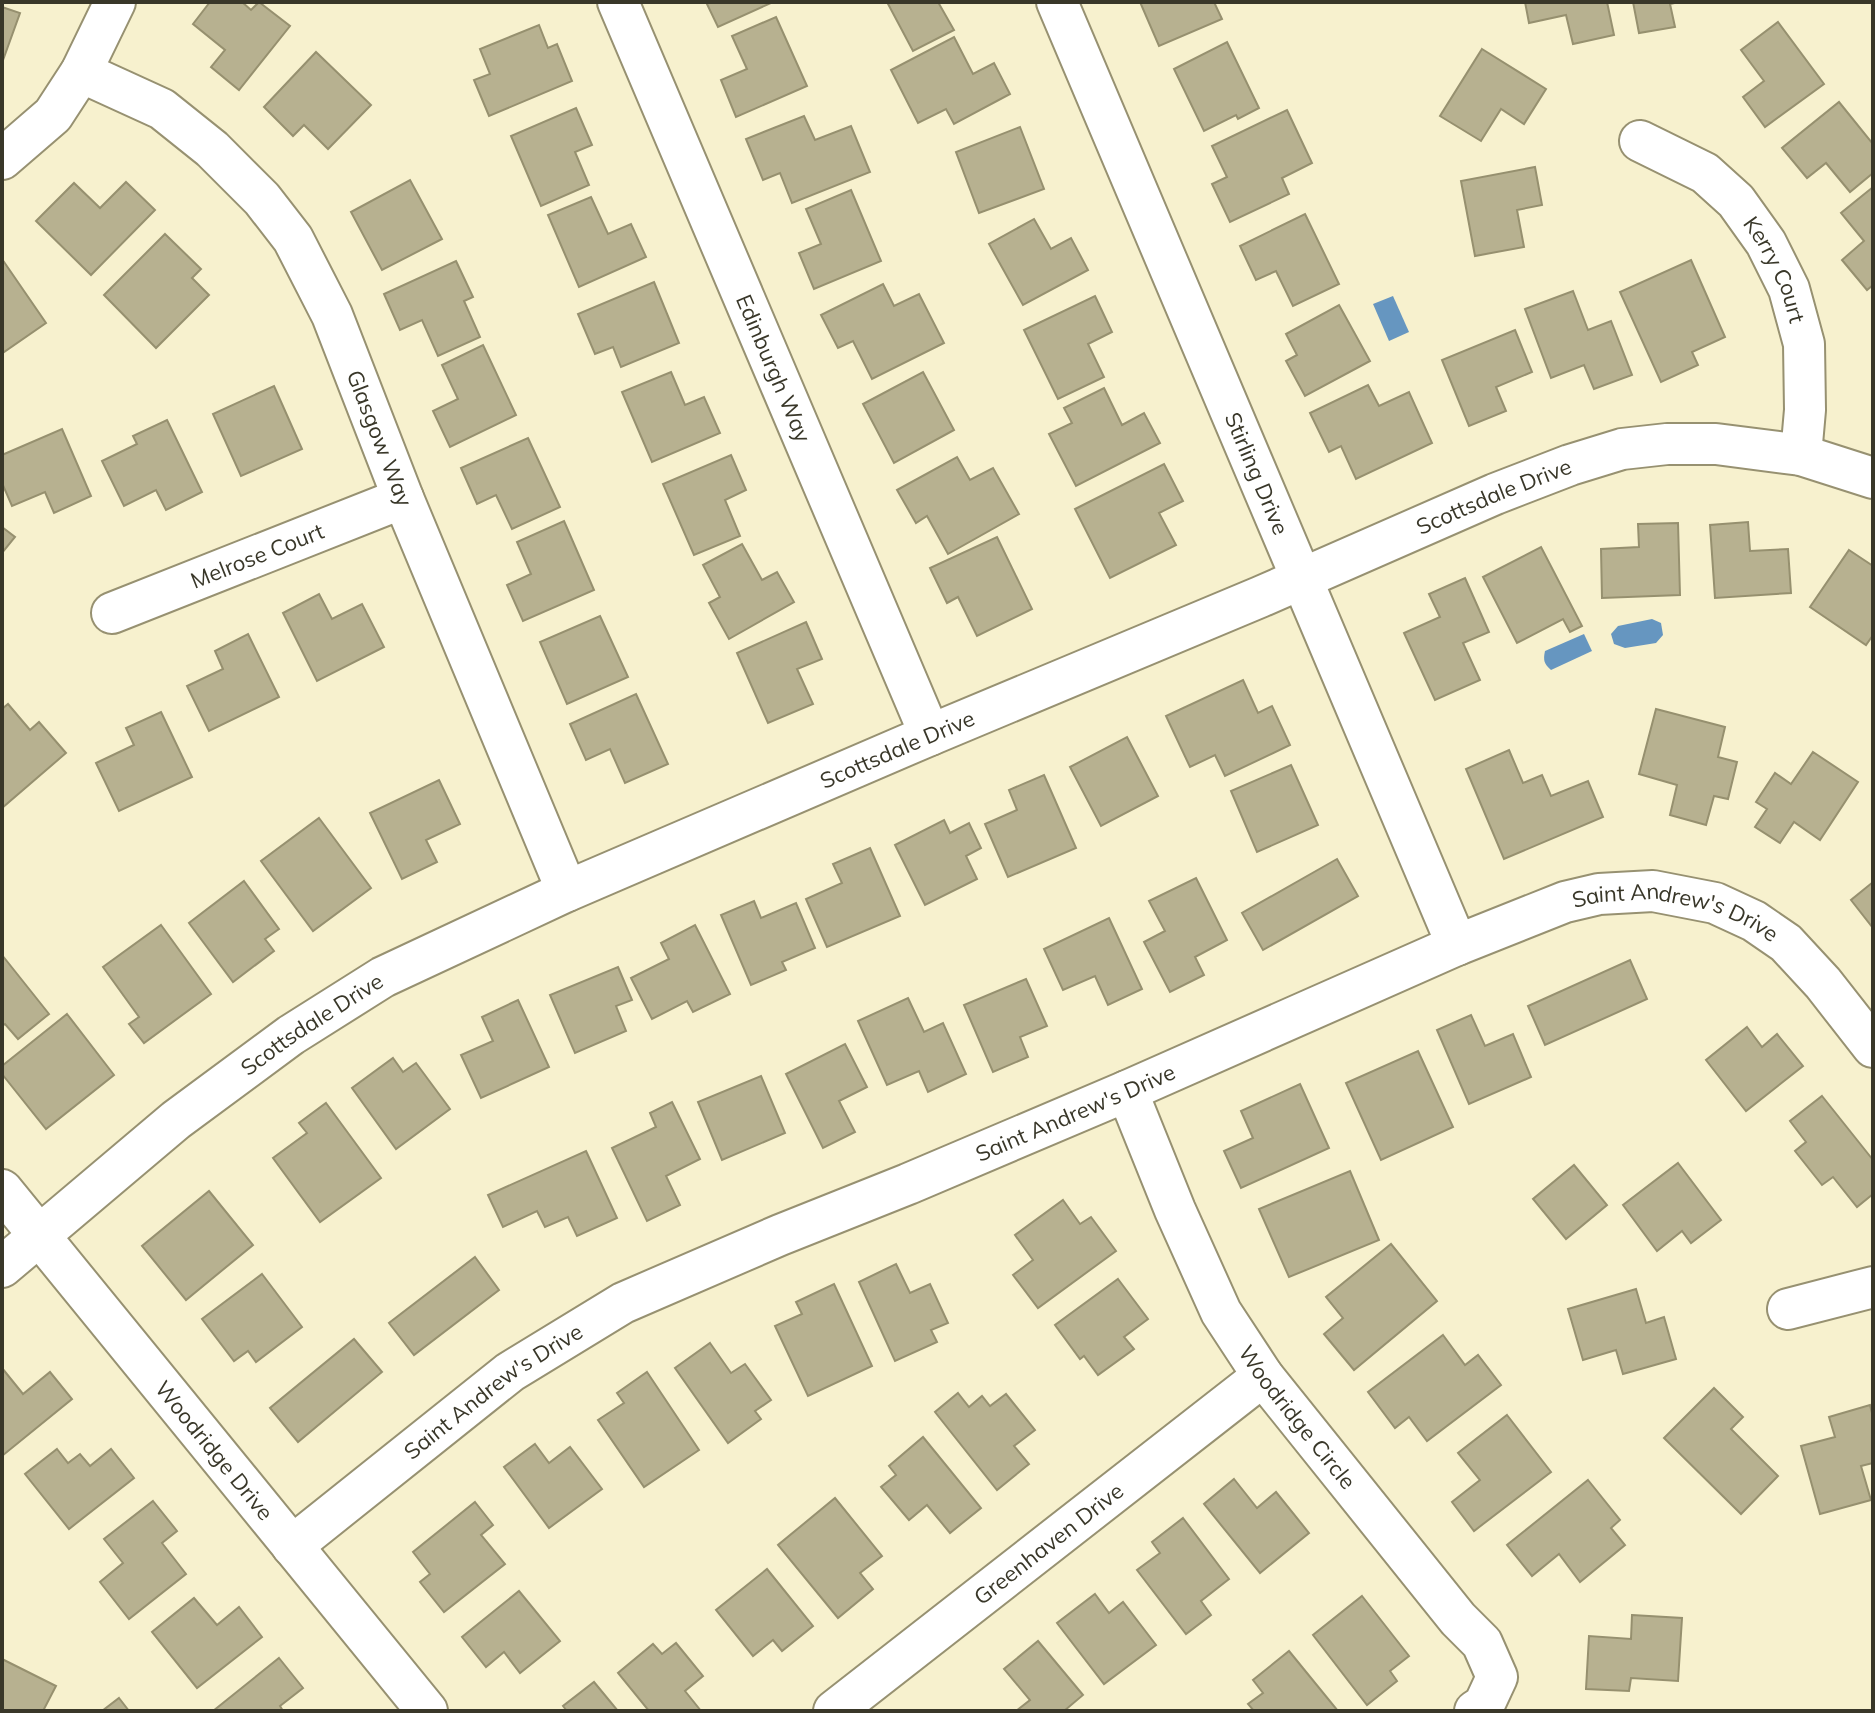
<svg xmlns="http://www.w3.org/2000/svg" width="1875" height="1713" viewBox="0 0 1875 1713" font-family="Mulish,sans-serif">
<style>
.water{fill:#6696c0}
.building{fill:#b7b190;stroke:#96906f;stroke-width:2}
.lines{fill:none;stroke-linecap:round;stroke-linejoin:round}
.street-casing{stroke:#979171;stroke-width:44}
.street{stroke:#fff;stroke-width:40}
.labels{text-anchor:middle;dominant-baseline:central;stroke-width:8;stroke-linejoin:round;paint-order:stroke}
.street-label{font-size:22px;fill:#393729;stroke:#f7f1ce}
</style>
<rect width="100%" height="100%" fill="#f7f1ce"/>
<!-- water -->
<g class="water">
<path d="M1393 296 1409 332 1389 341 1373 304Z"/>
<path d="M1652 619 1661 623 1663 635 1656 643 1625 648 1614 644 1611 634 1618 626Z"/>
<path d="M1584 634 1592 651 1551 670C1544 664 1543 660 1545 651Z"/>
</g>
<!-- building -->
<g class="building">
<path d="M210 2H242L251 10 259 2 290 26 239 90 211 67 225 50 193 24Z"/>
<path d="M706 2H773L718 27Z"/>
<path d="M887 2H938L954 30 913 51Z"/>
<path d="M1140 2H1214L1222 19 1159 46Z"/>
<path d="M1525 2H1607L1614 35 1573 44 1566 15 1529 23Z"/>
<path d="M1633 2H1679L1670 4 1675 27 1639 33Z"/>
<path d="M2 7 20 13 2 63Z"/>
<path d="M776 17 807 86 736 117 721 80 747 69 732 36Z"/>
<path d="M1778 22 1824 84 1765 127 1743 97 1764 81 1741 50Z"/>
<path d="M539 25 548 48 557 44 572 81 489 116 474 80 490 74 480 49Z"/>
<path d="M954 37 973 74 994 63 1010 94 954 124 946 109 918 123 891 70Z"/>
<path d="M1227 42 1259 108 1238 119 1236 115 1204 131 1174 69Z"/>
<path d="M1482 49 1546 89 1524 124 1501 109 1481 141 1440 116Z"/>
<path d="M316 52 371 105 328 149 304 125 293 136 264 107Z"/>
<path d="M1839 102 1873 144V173L1850 192 1826 163 1807 178 1782 148Z"/>
<path d="M576 108 592 145 575 152 589 185 541 206 511 136Z"/>
<path d="M1287 110 1312 163 1282 178 1289 194 1230 222 1212 184 1227 177 1212 146Z"/>
<path d="M804 116 815 140 851 126 870 172 792 203 780 173 763 180 746 139Z"/>
<path d="M1020 127 1044 189 979 213 956 152Z"/>
<path d="M1535 167 1542 205 1517 210 1524 247 1475 256 1461 181Z"/>
<path d="M410 180 442 239 382 270 351 212Z"/>
<path d="M126 182 155 210 91 275 36 221 74 183 100 208Z"/>
<path d="M1873 187V285L1867 290 1842 260 1864 241 1841 213Z"/>
<path d="M851 190 881 261 814 289 799 253 821 244 806 209Z"/>
<path d="M591 197 608 234 631 224 646 257 579 287 548 215Z"/>
<path d="M1305 214 1339 284 1293 306 1276 271 1256 280 1240 246Z"/>
<path d="M1034 219 1051 249 1071 238 1088 270 1023 305 989 244Z"/>
<path d="M165 234 201 269 192 278 209 295 156 348 104 295Z"/>
<path d="M2 259 46 323 4 352 2 349Z"/>
<path d="M1691 260 1725 337 1692 352 1698 365 1661 382 1620 292Z"/>
<path d="M456 261 473 297 464 301 480 337 438 356 422 320 400 330 384 294Z"/>
<path d="M654 282 679 343 621 367 613 347 595 354 578 314Z"/>
<path d="M883 284 894 306 919 294 944 343 872 379 853 341 838 348 821 315Z"/>
<path d="M1573 291 1588 330 1611 321 1632 375 1594 389 1584 365 1551 378 1525 309Z"/>
<path d="M1095 296 1112 332 1088 344 1104 377 1058 399 1024 330Z"/>
<path d="M1339 305 1370 361 1305 396 1286 361 1297 355 1286 334Z"/>
<path d="M1515 330 1532 372 1496 387 1506 411 1469 426 1442 360Z"/>
<path d="M483 345 516 415 450 447 433 411 458 399 442 365Z"/>
<path d="M671 372 685 405 704 397 720 433 652 462 622 392Z"/>
<path d="M923 372 954 430 894 463 863 404Z"/>
<path d="M1368 385 1379 406 1409 392 1432 443 1356 479 1341 446 1329 452 1310 413Z"/>
<path d="M274 386 302 449 241 476 213 414Z"/>
<path d="M1104 388 1122 425 1144 413 1160 443 1076 486 1049 434 1072 423 1064 408Z"/>
<path d="M167 420 202 492 166 510 156 490 124 506 102 461 137 444 133 436Z"/>
<path d="M62 429 91 496 54 513 45 492 12 506 2 483V455Z"/>
<path d="M528 438 560 507 512 529 496 495 477 504 461 468Z"/>
<path d="M731 455 746 490 725 500 740 536 694 555 663 484Z"/>
<path d="M957 457 970 480 993 468 1019 514 948 554 927 516 916 523 897 490Z"/>
<path d="M1164 464 1183 501 1159 513 1176 545 1110 578 1075 509Z"/>
<path d="M564 521 594 590 523 621 507 585 531 574 517 542Z"/>
<path d="M1748 522 1750 551 1788 549 1791 593 1715 598 1710 525Z"/>
<path d="M1678 523 1680 595 1602 598 1601 549 1639 547 1638 524Z"/>
<path d="M2 527 15 537 2 553Z"/>
<path d="M997 537 1032 609 977 636 958 597 947 603 930 568Z"/>
<path d="M742 544 762 580 777 572 794 602 729 639 709 603 720 597 703 565Z"/>
<path d="M1541 547 1582 626 1570 632 1563 619 1517 643 1483 577Z"/>
<path d="M1849 550 1873 566V635L1866 645 1810 607Z"/>
<path d="M1465 578 1489 632 1463 643 1480 680 1435 700 1404 633 1440 617 1429 594Z"/>
<path d="M319 594 332 619 362 604 384 647 317 681 283 613Z"/>
<path d="M600 616 628 677 567 704 540 642Z"/>
<path d="M806 622 822 659 797 669 813 704 768 723 737 653Z"/>
<path d="M248 634 279 697 209 731 187 686 223 669 215 651Z"/>
<path d="M1243 680 1258 713 1272 706 1290 745 1225 776 1215 755 1190 767 1166 716Z"/>
<path d="M636 694 668 764 625 783 610 749 586 760 570 724Z"/>
<path d="M8 704 30 730 39 722 66 753 2 808V709Z"/>
<path d="M1656 709 1725 727 1718 757 1737 762 1728 799 1714 796 1706 825 1670 815 1677 785 1639 774Z"/>
<path d="M161 712 192 777 119 811 96 763 134 745 126 728Z"/>
<path d="M1127 737 1158 796 1101 826 1070 767Z"/>
<path d="M1509 750 1523 783 1542 775 1551 796 1588 781 1603 817 1504 859 1466 769Z"/>
<path d="M1813 752 1858 782 1820 840 1794 822 1780 843 1755 827 1767 809 1756 802 1775 773 1791 784Z"/>
<path d="M1291 765 1318 825 1257 852 1231 791Z"/>
<path d="M1044 775 1076 848 1008 877 985 824 1017 810 1009 790Z"/>
<path d="M439 780 460 824 426 840 437 862 402 879 370 813Z"/>
<path d="M319 818 371 888 313 931 261 861Z"/>
<path d="M944 820 950 833 969 823 981 848 966 856 977 879 925 905 895 845Z"/>
<path d="M870 848 900 916 827 947 806 899 842 883 833 864Z"/>
<path d="M1337 859 1358 896 1263 950 1242 913Z"/>
<path d="M1196 878 1227 940 1195 957 1204 975 1170 992 1144 942 1165 931 1149 901Z"/>
<path d="M244 881 279 929 265 939 274 951 233 982 189 923Z"/>
<path d="M1873 882V928L1851 900Z"/>
<path d="M754 901 761 918 796 903 815 948 782 962 786 970 751 985 721 915Z"/>
<path d="M1109 918 1142 989 1108 1005 1095 976 1063 990 1044 949Z"/>
<path d="M161 925 211 994 144 1043 129 1024 139 1017 103 967Z"/>
<path d="M695 925 730 994 693 1012 687 1001 652 1019 631 978 669 959 661 943Z"/>
<path d="M2 955 49 1014 18 1039 5 1024 2 1026Z"/>
<path d="M1630 960 1647 999 1545 1045 1528 1006Z"/>
<path d="M618 967 632 1000 616 1006 626 1031 575 1053 550 995Z"/>
<path d="M1026 979 1047 1026 1020 1037 1028 1057 993 1072 964 1005Z"/>
<path d="M908 998 924 1032 943 1023 966 1074 928 1092 919 1071 887 1085 858 1021Z"/>
<path d="M518 1000 549 1067 481 1098 461 1055 493 1041 482 1017Z"/>
<path d="M67 1014 114 1075 46 1129 2 1074V1066Z"/>
<path d="M1471 1015 1485 1046 1513 1034 1531 1077 1469 1104 1437 1030Z"/>
<path d="M1747 1027 1762 1047 1777 1034 1803 1066 1746 1111 1706 1060Z"/>
<path d="M845 1044 867 1087 839 1101 855 1132 823 1148 786 1074Z"/>
<path d="M1418 1051 1453 1127 1381 1160 1346 1083Z"/>
<path d="M393 1058 403 1072 416 1063 450 1109 396 1149 352 1088Z"/>
<path d="M761 1076 785 1133 722 1160 698 1102Z"/>
<path d="M1300 1084 1329 1148 1241 1188 1224 1151 1253 1138 1241 1111Z"/>
<path d="M1822 1096 1873 1160V1194L1857 1207 1833 1177 1822 1185 1795 1151 1806 1142 1790 1121Z"/>
<path d="M672 1102 700 1159 666 1176 680 1205 647 1221 612 1148 656 1127 650 1113Z"/>
<path d="M326 1103 381 1178 320 1222 273 1158 307 1133 299 1123Z"/>
<path d="M586 1151 617 1218 577 1236 568 1217 545 1227 537 1211 503 1227 488 1195Z"/>
<path d="M1678 1163 1721 1220 1691 1243 1682 1231 1657 1251 1623 1205Z"/>
<path d="M1574 1165 1607 1205 1566 1239 1533 1199Z"/>
<path d="M1350 1171 1379 1240 1289 1277 1259 1209Z"/>
<path d="M209 1191 253 1245 186 1300 142 1246Z"/>
<path d="M1063 1200 1080 1224 1091 1217 1116 1251 1038 1308 1013 1275 1033 1260 1015 1235Z"/>
<path d="M1391 1244 1437 1301 1354 1370 1324 1334 1343 1318 1326 1297Z"/>
<path d="M475 1257 499 1290 414 1355 389 1323Z"/>
<path d="M896 1264 910 1293 930 1284 948 1323 931 1330 937 1342 895 1361 859 1282Z"/>
<path d="M262 1274 302 1327 256 1362 248 1351 234 1361 202 1319Z"/>
<path d="M1118 1279 1148 1319 1124 1337 1134 1349 1098 1375 1084 1356 1080 1359 1055 1325Z"/>
<path d="M834 1284 872 1366 808 1396 775 1326 802 1314 796 1302Z"/>
<path d="M1636 1289 1646 1323 1664 1317 1676 1359 1623 1374 1616 1350 1583 1360 1568 1309Z"/>
<path d="M1443 1335 1465 1365 1478 1355 1501 1385 1427 1441 1409 1417 1395 1428 1368 1392Z"/>
<path d="M354 1339 382 1372 298 1442 270 1408Z"/>
<path d="M710 1343 731 1373 745 1364 771 1400 755 1411 761 1419 728 1443 675 1368Z"/>
<path d="M2 1368 23 1394 50 1372 72 1399 2 1456Z"/>
<path d="M647 1372 699 1450 644 1487 598 1420 624 1403 617 1393Z"/>
<path d="M1714 1388 1743 1417 1731 1429 1778 1476 1741 1514 1664 1438Z"/>
<path d="M958 1393 969 1407 982 1396 990 1406 1006 1394 1035 1430 1014 1446 1029 1464 997 1490 935 1412Z"/>
<path d="M1870 1405 1873 1417V1463L1861 1466 1871 1500 1820 1514 1801 1446 1835 1437 1829 1417Z"/>
<path d="M1507 1415 1551 1472 1474 1531 1452 1502 1480 1480 1458 1453Z"/>
<path d="M923 1437 981 1508 950 1533 927 1505 909 1520 881 1487 896 1475 889 1466Z"/>
<path d="M535 1444 549 1463 570 1447 602 1489 549 1528 504 1467Z"/>
<path d="M57 1449 68 1463 80 1454 90 1466 111 1449 134 1478 69 1529 25 1474Z"/>
<path d="M1234 1479 1257 1508 1276 1492 1309 1533 1260 1573 1204 1504Z"/>
<path d="M1588 1480 1620 1520 1611 1528 1625 1545 1580 1582 1559 1554 1532 1576 1507 1545Z"/>
<path d="M835 1498 882 1556 860 1573 873 1589 838 1618 778 1545Z"/>
<path d="M153 1501 177 1531 162 1543 186 1574 129 1619 100 1582 123 1563 104 1539Z"/>
<path d="M475 1502 493 1525 481 1535 505 1564 444 1612 420 1582 430 1574 413 1552Z"/>
<path d="M1183 1518 1229 1579 1201 1601 1211 1615 1186 1634 1137 1570 1160 1553 1152 1542Z"/>
<path d="M767 1569 813 1626 782 1651 773 1640 753 1656 716 1610Z"/>
<path d="M519 1591 560 1641 520 1673 504 1652 486 1667 462 1637Z"/>
<path d="M1095 1594 1109 1613 1123 1602 1156 1645 1104 1684 1057 1623Z"/>
<path d="M1362 1596 1409 1656 1390 1671 1397 1681 1367 1705 1313 1635Z"/>
<path d="M194 1598 217 1625 239 1607 262 1637 197 1688 152 1632Z"/>
<path d="M1632 1615 1682 1618 1678 1681 1631 1678 1629 1691 1586 1689 1589 1636 1631 1639Z"/>
<path d="M1038 1641 1083 1695 1064 1711H1016L1030 1700 1004 1669Z"/>
<path d="M676 1643 703 1676 685 1691 701 1711H649L618 1673 653 1644 662 1654Z"/>
<path d="M1289 1651 1338 1711H1254L1248 1704 1263 1693 1253 1680Z"/>
<path d="M279 1658 303 1688 280 1706 283 1711H213Z"/>
<path d="M2 1659 56 1686 43 1711H2Z"/>
<path d="M594 1682 618 1711H567L563 1706Z"/>
<path d="M119 1698 129 1711H102Z"/>
</g>
<g class="lines">
<!-- street casing -->
<g class="street-casing">
<g id="street">
<path id="s1" d="M618 2 930 735"/>
<path id="s2" d="M1057 2 1457 945"/>
<path id="s3" d="M81 72 162 109 212 149 262 199 293 239 332 315 403 498 567 891"/>
<path id="s4" d="M1640 141 1705 173 1736 201 1766 243 1789 289 1804 344 1805 410 1801 455"/>
<path d="M2 159 53 115 81 72 115 2"/>
<path id="s5" d="M112 613 403 498"/>
<path id="s6" d="M1127 1091 1175 1210 1221 1312 1263 1376 1458 1619 1482 1643 1497 1677 1484 1705 1475 1711"/>
<path id="s7" d="M2 1190 427 1711"/>
<path id="s8" d="M2 1267 176 1120 291 1035 383 977 567 891 930 735 1260 597 1495 494 1570 465 1622 449 1667 444H1716L1801 455 1873 478"/>
<path d="M1788 1309 1873 1287"/>
<path id="s9" d="M292 1546 510 1372 623 1303 780 1235 908 1184 1127 1091 1457 945 1565 902 1599 894 1653 891 1715 903 1754 921 1786 943 1823 983 1873 1047"/>
<path id="s10" d="M834 1711 1263 1376"/>
</g>
</g>
<!-- street -->
<use href="#street" class="street"/>
</g>
<g class="labels">
<!-- street labels -->
<g class="street-label">
<text stroke="none"><textPath href="#s4" startOffset="194">Kerry Court</textPath></text>
<text stroke="none"><textPath href="#s1" startOffset="398">Edinburgh Way</textPath></text>
<text stroke="none"><textPath href="#s3" startOffset="492">Glasgow Way</textPath></text>
<text stroke="none"><textPath href="#s2" startOffset="512">Stirling Drive</textPath></text>
<text stroke="none"><textPath href="#s8" startOffset="1690">Scottsdale Drive</textPath></text>
<text stroke="none"><textPath href="#s5" startOffset="156">Melrose Court</textPath></text>
<text stroke="none"><textPath href="#s8" startOffset="1042">Scottsdale Drive</textPath></text>
<text stroke="none"><textPath href="#s9" startOffset="1550">Saint Andrew's Drive</textPath></text>
<text stroke="none"><textPath href="#s8" startOffset="394">Scottsdale Drive</textPath></text>
<text stroke="none"><textPath href="#s9" startOffset="902">Saint Andrew's Drive</textPath></text>
<text stroke="none"><textPath href="#s9" startOffset="254">Saint Andrew's Drive</textPath></text>
<text stroke="none"><textPath href="#s6" startOffset="370">Woodridge Circle</textPath></text>
<text stroke="none"><textPath href="#s7" startOffset="336">Woodridge Drive</textPath></text>
<text stroke="none"><textPath href="#s10" startOffset="272">Greenhaven Drive</textPath></text>
</g>
</g>
<!-- border -->
<rect width="1875" height="1713" fill="none" stroke="#393729" stroke-width="8"/>
</svg>
